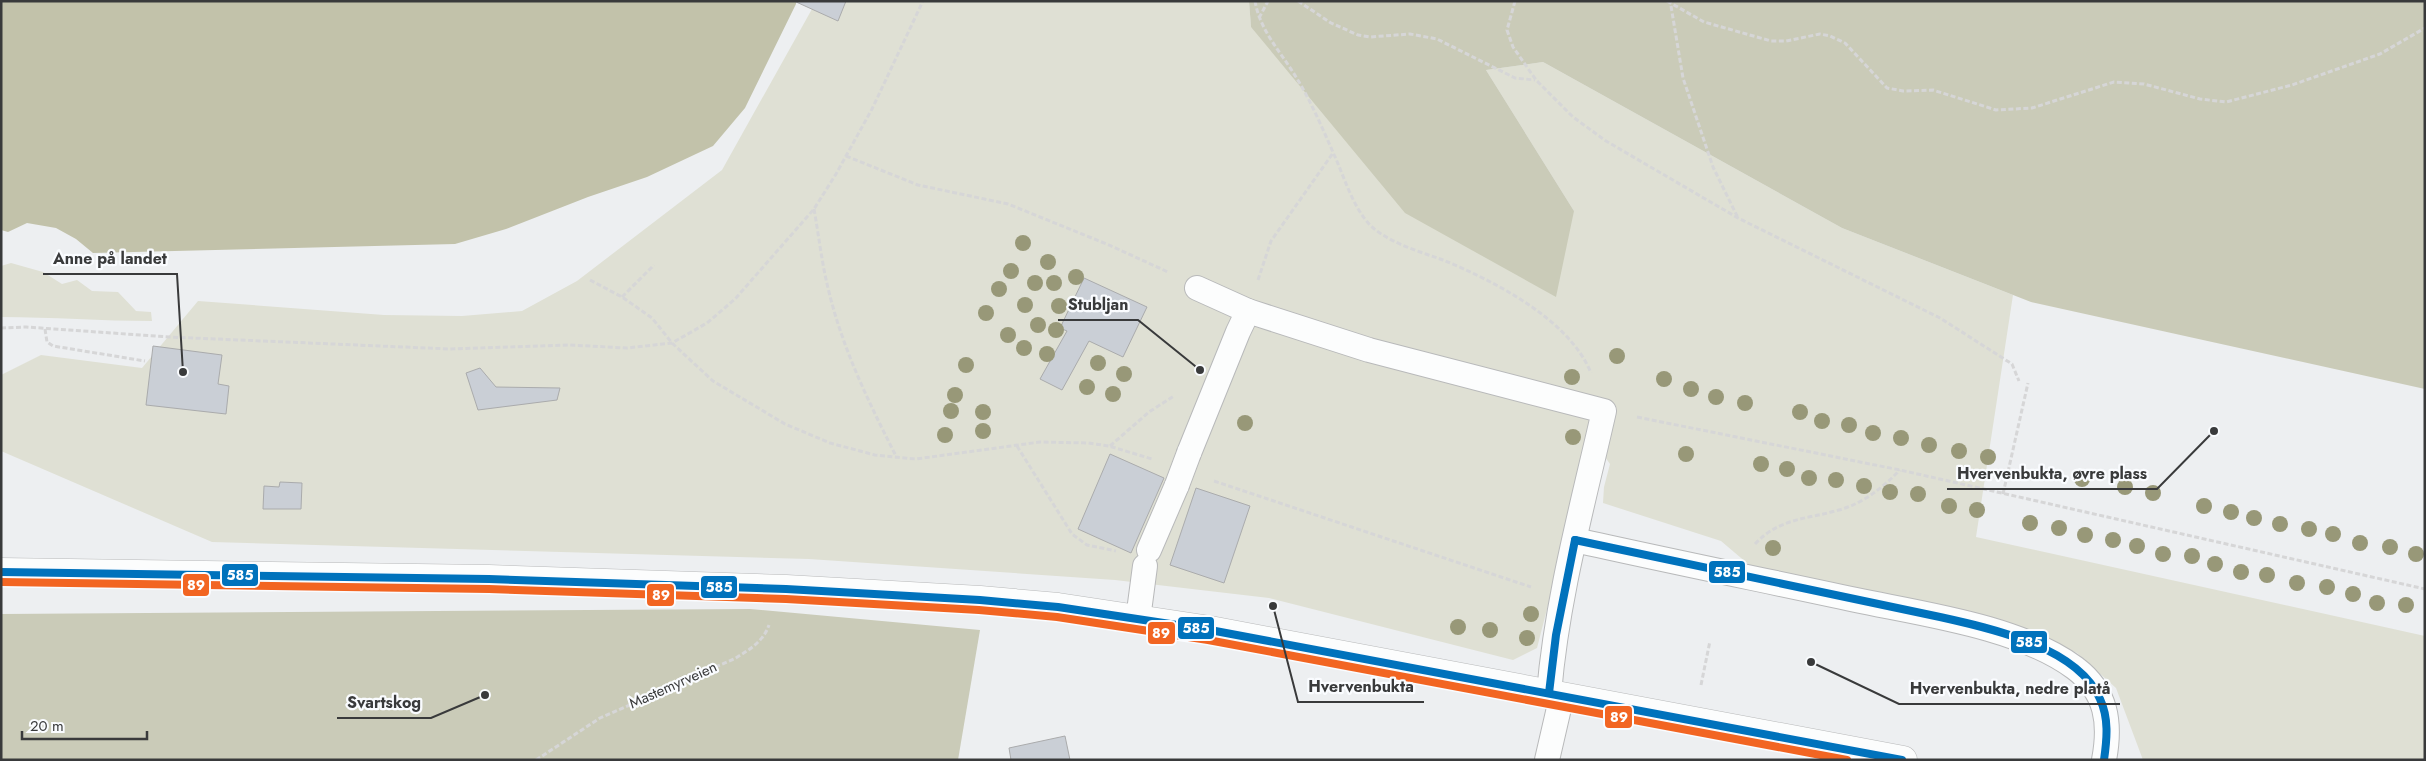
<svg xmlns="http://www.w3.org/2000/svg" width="2426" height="761" viewBox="0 0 2426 761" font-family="Jost,sans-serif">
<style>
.green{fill:#dfe0d4}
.forest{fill:#cacbb8}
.water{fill:#c2c2aa}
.building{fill:#cacfd6;stroke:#aaabac}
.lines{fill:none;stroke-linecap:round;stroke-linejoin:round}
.service-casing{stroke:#b8b9ba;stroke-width:26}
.secondary-casing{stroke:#b8b9ba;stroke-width:29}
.path{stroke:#d6d6d7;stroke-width:3;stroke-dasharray:5 2.5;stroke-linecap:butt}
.service{stroke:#fcfdfd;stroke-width:24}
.secondary{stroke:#fcfdfd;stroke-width:28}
.service-bridge-casing{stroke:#b8b9ba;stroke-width:26;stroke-linecap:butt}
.service-bridge{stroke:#fcfdfd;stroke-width:24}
.bus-1-casing{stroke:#fafcff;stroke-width:11}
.bus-2-casing{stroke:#fafcff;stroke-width:11}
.bus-1{stroke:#0072bc;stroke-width:8}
.bus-2{stroke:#f26522;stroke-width:8}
.tree{fill:#989878}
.labels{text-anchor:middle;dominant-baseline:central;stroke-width:4.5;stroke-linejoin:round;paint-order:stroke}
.street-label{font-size:15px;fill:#393a3b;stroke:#fafcff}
.leader{fill:none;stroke:#393a3b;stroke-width:2}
.callout-dot{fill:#393a3b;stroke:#fafcff;stroke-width:2}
.callout-label{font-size:16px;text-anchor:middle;font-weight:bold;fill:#393a3b;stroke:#fafcff;stroke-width:4.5;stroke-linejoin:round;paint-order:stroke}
.line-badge{stroke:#fafcff;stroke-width:2}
.badge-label{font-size:14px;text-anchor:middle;font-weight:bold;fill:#fff}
</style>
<rect width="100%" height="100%" fill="#edeff1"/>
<!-- green -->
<g class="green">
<path d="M846 1H1249L1251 27 1574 211 1486 70 1543 62 1842 228 2013 295 1976 537 2425 636V760H2143L2116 688 2077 653 2026 631 1754 569 1721 541 1603 503 1604 487 1610 464 1591 437 1537 648 1513 660 1269 598 1115 580 809 559 212 542 1 451V375L41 355 142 368 198 301 384 315 462 316 522 311 577 281 722 170 812 9 837 20Z"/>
<path d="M11 263 43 272 62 284 77 280 92 291 118 292 136 311 151 312 152 321C102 321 52 317 1 317V266Z"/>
</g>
<!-- forest -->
<g class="forest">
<path d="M1249 1H2425V389L2031 302 1842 228 1543 62 1486 70 1574 211 1556 297 1405 213 1251 27Z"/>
<path d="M750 609 980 630 958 760H1V614Z"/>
</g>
<!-- water -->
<path class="water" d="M1 1H796V4L745 108 713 146 647 177 588 197 506 229 455 244 93 253 76 239 56 228 27 223 8 232 1 230Z"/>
<!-- building -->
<g class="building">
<path d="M794 1H846L838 21Z"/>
<path d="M1084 278 1147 307 1123 357 1089 341 1062 390 1040 379 1067 331 1060 328Z"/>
<path d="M153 346 222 355 218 384 229 386 226 414 146 405Z"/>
<path d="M480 368 496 387 560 388 557 400 478 410 466 373Z"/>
<path d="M1110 454 1164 478 1131 553 1078 529Z"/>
<path d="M280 482 302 483 301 509H263L264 486 279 487Z"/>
<path d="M1196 488 1250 506 1224 583 1170 565Z"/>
<path d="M1065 736 1070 760H1011L1009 748Z"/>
</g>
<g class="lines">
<!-- service casing -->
<g class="service-casing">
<g id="service">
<path d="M1197 288 1248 311"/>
<path d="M1189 453 1238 332 1248 311 1369 350 1604 411C1583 504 1557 597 1549 693"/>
<path d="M1575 540C1669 561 1763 580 1856 600 1923 614 2020 627 2075 668 2107 692 2111 723 2104 760"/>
<path d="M1149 550 1177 485"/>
<path d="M1138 619 1145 566"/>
<path d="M1547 760 1562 695"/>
</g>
</g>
<!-- secondary casing -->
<g class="secondary-casing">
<path id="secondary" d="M1 572 489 579 786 589 980 600 1058 607 1210 630 1903 760"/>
</g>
<!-- path -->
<g class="path">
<path d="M1255 1C1260 31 1281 52 1296 77 1312 103 1324 132 1336 159 1346 182 1356 216 1377 231 1396 245 1421 252 1443 260 1494 281 1569 319 1591 373"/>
<path d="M1298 1 1331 23 1358 35 1370 37 1410 34 1437 39 1515 78 1535 80"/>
<path d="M1515 1 1507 30 1513 47 1536 80 1573 117 1606 141 1738 218 1940 318 2012 364 2019 381"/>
<path d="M1667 1 1704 22 1771 41H1786L1820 34 1830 36 1845 43 1887 88 1903 91 1933 90 1996 110 2032 108 2114 82 2144 84 2200 99 2226 102 2292 85 2380 54 2425 28"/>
<path d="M1671 6 1683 78 1713 167 1738 218"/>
<path d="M1259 18 1268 1"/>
<path d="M846 156 918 185 1008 204 1109 245 1168 272"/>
<path d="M814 209C819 237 822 265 829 292 843 350 870 405 897 458"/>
<path d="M590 280 622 297 652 318 672 343 713 381 785 424 830 443 875 455 916 459 1040 442 1088 443 1109 446 1152 459"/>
<path d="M1258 280 1271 241 1333 153"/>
<path d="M622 297 654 265"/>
<path d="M1 328 26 327 169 337 450 349 569 345 627 348 672 343 707 323 735 299 814 209 836 174 872 109 923 1"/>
<path d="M45 329 47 342 53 346 145 361"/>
<path d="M1637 417 1900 470 2425 589"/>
<path d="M1017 446 1072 534 1087 545 1116 551"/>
<path d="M1110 446 1149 412 1174 396"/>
<path d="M1214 481 1531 587"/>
<path d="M2003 494 2028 383"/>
<path d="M1755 544C1779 518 1808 519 1839 510 1864 503 1882 488 1900 470"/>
<path d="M1701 685 1710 641"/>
<path d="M536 760 600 718 734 659C749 650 763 642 769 625"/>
</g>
<!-- service -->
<use href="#service" class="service"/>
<!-- secondary -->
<use href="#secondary" class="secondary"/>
<!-- service-bridge casing -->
<g class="service-bridge-casing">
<path id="service-bridge" d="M1177 485 1189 453"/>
</g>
<!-- service-bridge -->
<use href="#service-bridge" class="service-bridge"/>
<!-- bus-1 casing -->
<g class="bus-1-casing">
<g id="bus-1">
<path d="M1575 540 1940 617C1990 628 2078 647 2100 699 2109 718 2107 739 2104 760"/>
<path d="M1 572 489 579 786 589 980 600 1058 607 1210 630 1902 760"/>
<path d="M1549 693 1556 635 1575 540"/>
</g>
</g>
<!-- bus-2 casing -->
<g class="bus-2-casing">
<path id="bus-2" d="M1 582 489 589 786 599 979 610 1057 617 1208 640 1847 760"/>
</g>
<!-- bus-1 -->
<use href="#bus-1" class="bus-1"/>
<!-- bus-2 -->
<use href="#bus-2" class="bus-2"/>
</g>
<!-- trees -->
<g class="tree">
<circle cx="1023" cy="243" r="8"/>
<circle cx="1048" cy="262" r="8"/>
<circle cx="1011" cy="271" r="8"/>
<circle cx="1076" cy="277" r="8"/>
<circle cx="1035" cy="283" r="8"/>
<circle cx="1054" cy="283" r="8"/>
<circle cx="999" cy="289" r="8"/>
<circle cx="1025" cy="305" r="8"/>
<circle cx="1059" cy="306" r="8"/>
<circle cx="986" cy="313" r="8"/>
<circle cx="1038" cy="325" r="8"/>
<circle cx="1056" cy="330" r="8"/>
<circle cx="1008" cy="335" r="8"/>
<circle cx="1024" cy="348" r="8"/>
<circle cx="1047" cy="354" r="8"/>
<circle cx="1617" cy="356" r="8"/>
<circle cx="1098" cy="363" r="8"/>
<circle cx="966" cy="365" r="8"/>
<circle cx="1124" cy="374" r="8"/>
<circle cx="1572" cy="377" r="8"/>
<circle cx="1664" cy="379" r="8"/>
<circle cx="1087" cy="387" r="8"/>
<circle cx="1691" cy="389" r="8"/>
<circle cx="1113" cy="394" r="8"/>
<circle cx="955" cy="395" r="8"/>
<circle cx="1716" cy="397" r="8"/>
<circle cx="1745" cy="403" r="8"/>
<circle cx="951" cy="411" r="8"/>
<circle cx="983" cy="412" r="8"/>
<circle cx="1800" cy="412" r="8"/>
<circle cx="1822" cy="421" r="8"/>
<circle cx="1245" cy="423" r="8"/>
<circle cx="1849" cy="425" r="8"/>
<circle cx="983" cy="431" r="8"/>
<circle cx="1873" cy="433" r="8"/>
<circle cx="945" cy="435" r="8"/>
<circle cx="1573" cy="437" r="8"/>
<circle cx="1901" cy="438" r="8"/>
<circle cx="1929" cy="445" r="8"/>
<circle cx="1959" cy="451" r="8"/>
<circle cx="1686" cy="454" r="8"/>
<circle cx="1988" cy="457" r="8"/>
<circle cx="1761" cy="464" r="8"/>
<circle cx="1787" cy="469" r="8"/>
<circle cx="1809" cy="478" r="8"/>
<circle cx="2082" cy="479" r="8"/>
<circle cx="1836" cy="480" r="8"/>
<circle cx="1864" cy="486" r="8"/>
<circle cx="2125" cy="487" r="8"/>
<circle cx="1890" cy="492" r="8"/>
<circle cx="2153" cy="493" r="8"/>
<circle cx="1918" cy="494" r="8"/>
<circle cx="1949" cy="506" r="8"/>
<circle cx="2204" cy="506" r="8"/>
<circle cx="1977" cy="510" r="8"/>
<circle cx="2231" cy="512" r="8"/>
<circle cx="2254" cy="518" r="8"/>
<circle cx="2030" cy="523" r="8"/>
<circle cx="2280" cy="524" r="8"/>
<circle cx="2059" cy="528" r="8"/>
<circle cx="2309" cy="529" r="8"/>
<circle cx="2333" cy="534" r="8"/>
<circle cx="2085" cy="535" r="8"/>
<circle cx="2113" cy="540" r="8"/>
<circle cx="2360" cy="543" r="8"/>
<circle cx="2137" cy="546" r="8"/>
<circle cx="2390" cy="547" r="8"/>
<circle cx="1773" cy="548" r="8"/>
<circle cx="2163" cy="554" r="8"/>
<circle cx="2416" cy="554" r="8"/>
<circle cx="2192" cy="556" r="8"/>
<circle cx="2215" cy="564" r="8"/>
<circle cx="2241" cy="572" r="8"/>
<circle cx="2267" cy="575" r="8"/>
<circle cx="2297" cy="583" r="8"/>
<circle cx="2327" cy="587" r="8"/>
<circle cx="2353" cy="594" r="8"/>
<circle cx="2377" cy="603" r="8"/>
<circle cx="2406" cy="605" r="8"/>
<circle cx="1531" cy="614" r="8"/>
<circle cx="1458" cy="627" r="8"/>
<circle cx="1490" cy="630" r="8"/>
<circle cx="1527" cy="638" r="8"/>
</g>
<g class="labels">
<!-- street labels -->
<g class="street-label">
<text transform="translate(673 685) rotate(-24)">Mastemyrveien</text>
</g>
</g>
<!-- callouts -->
<path class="leader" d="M183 372L177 274H43M1200 370L1138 320H1058M2214 431L2157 489H1947M1273 606L1298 702H1424M1811 662L1899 704H2120M485 695L431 718H337"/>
<g class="callout-dot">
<circle cx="183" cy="372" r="5"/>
<circle cx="1200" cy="370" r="5"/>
<circle cx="2214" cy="431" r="5"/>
<circle cx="1273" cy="606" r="5"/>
<circle cx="1811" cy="662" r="5"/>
<circle cx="485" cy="695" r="5"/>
</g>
<g class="callout-label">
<text x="110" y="264">Anne på landet</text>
<text x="1098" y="310">Stubljan</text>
<text x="2052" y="479">Hvervenbukta, øvre plass</text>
<text x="1361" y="692">Hvervenbukta</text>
<text x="2010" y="694">Hvervenbukta, nedre platå</text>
<text x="384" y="708">Svartskog</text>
</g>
<g class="line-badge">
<rect x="1708" y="560" width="38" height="24" rx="5" fill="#0072bc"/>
<rect x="221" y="563" width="38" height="24" rx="5" fill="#0072bc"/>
<rect x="182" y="573" width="28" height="24" rx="5" fill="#f26522"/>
<rect x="700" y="575" width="38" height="24" rx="5" fill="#0072bc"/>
<rect x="646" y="583" width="29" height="24" rx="5" fill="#f26522"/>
<rect x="1177" y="616" width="38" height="24" rx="5" fill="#0072bc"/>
<rect x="1147" y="621" width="29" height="24" rx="5" fill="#f26522"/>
<rect x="2010" y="630" width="38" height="24" rx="5" fill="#0072bc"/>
<rect x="1604" y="705" width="29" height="24" rx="5" fill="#f26522"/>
</g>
<g class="badge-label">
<text x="1727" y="577">585</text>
<text x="240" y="580">585</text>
<text x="196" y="590">89</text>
<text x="719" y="592">585</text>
<text x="661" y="600">89</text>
<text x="1196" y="633">585</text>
<text x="1161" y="638">89</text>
<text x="2029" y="647">585</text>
<text x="1619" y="722">89</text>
</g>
<!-- border -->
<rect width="2426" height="761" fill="none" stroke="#393a3b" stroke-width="5"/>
<!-- scale -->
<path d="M22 731v8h125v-8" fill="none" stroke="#393a3b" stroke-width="2.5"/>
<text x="30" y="731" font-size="15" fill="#393a3b" stroke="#fafcff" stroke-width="4" paint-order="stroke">20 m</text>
</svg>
